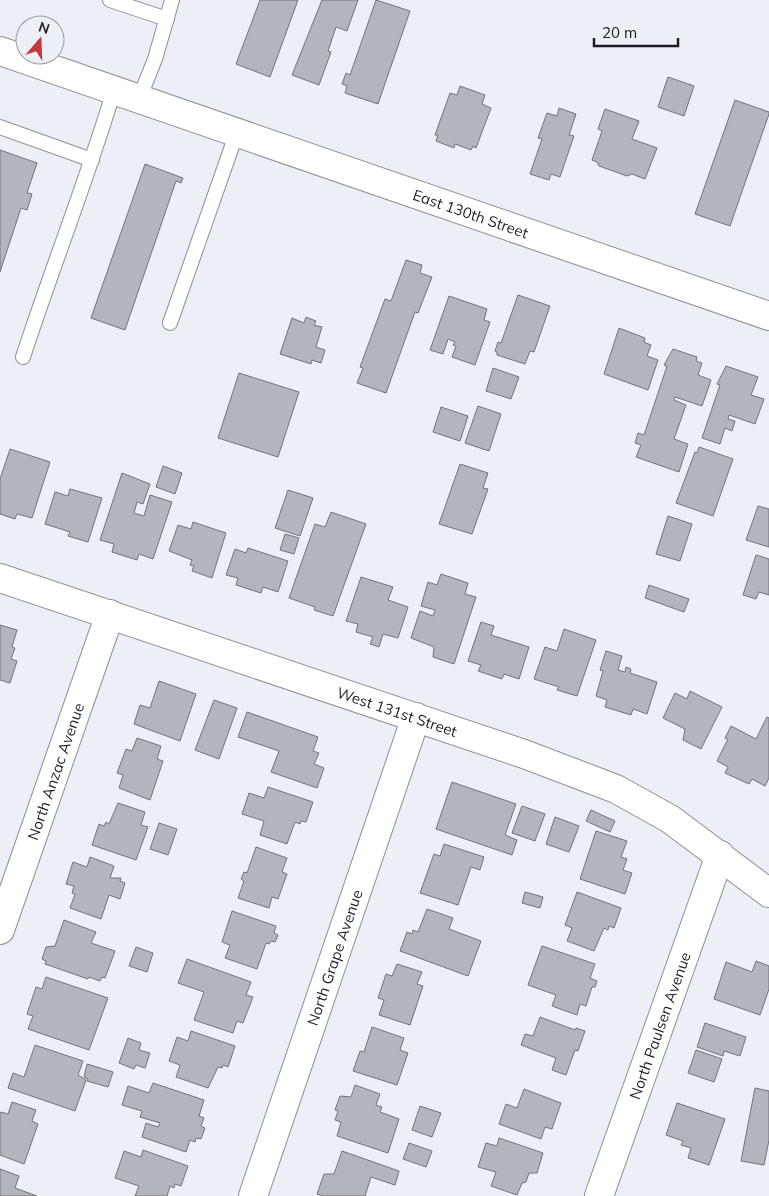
<svg xmlns="http://www.w3.org/2000/svg" width="769" height="1196" viewBox="0 0 769 1196" font-family="Mulish,sans-serif">
<style>
.building{fill:#b3b5bc;stroke:#707379}
.lines{fill:none;stroke-linecap:round;stroke-linejoin:round}
.service-casing{stroke:#8d8f96;stroke-width:16}
.minor-casing{stroke:#8d8f96;stroke-width:30}
.tertiary-casing{stroke:#8d8f96;stroke-width:30}
.service{stroke:#fff;stroke-width:14}
.minor{stroke:#fff;stroke-width:28}
.tertiary{stroke:#fff;stroke-width:28}
.labels{text-anchor:middle;dominant-baseline:central;stroke-width:4;stroke-linejoin:round;paint-order:stroke}
.street-label{font-size:15px;fill:#1c1d1f;stroke:#edeff7}
</style>
<rect width="100%" height="100%" fill="#edeff7"/>
<!-- building -->
<g class="building">
<path d="M260 0H298L270 77 236 64Z"/>
<path d="M322 0H358L347 31 336 27 328 51 331 52 319 85 292 75Z"/>
<path d="M376 0 410 11 378 104 345 93 347 86 342 84 346 73 350 75Z"/>
<path d="M668 77 694 86 684 116 658 107Z"/>
<path d="M460 86 485 95 482 104 491 108 476 148 473 146 471 150 455 144 454 148 436 141 438 135H435L450 93 457 95Z"/>
<path d="M735 100 769 112V114L730 226 695 214Z"/>
<path d="M559 108 576 114 569 135 574 136 560 177 551 174 549 180 530 174 542 139 538 138 547 113 557 116Z"/>
<path d="M605 109 639 121 632 139 657 148 645 179 632 174 627 176 599 166 597 162 592 160 602 131 598 129Z"/>
<path d="M0 150 37 163 27 193 32 194 27 210 21 208 0 272Z"/>
<path d="M145 164 183 178 181 183 176 181 125 330 91 318Z"/>
<path d="M406 260 422 265 420 273 432 277 418 313 415 312 386 393 357 383 363 368 360 367 385 299 391 301Z"/>
<path d="M518 295 550 306 534 352 530 351 525 364 497 355V352L495 351 498 342 501 343Z"/>
<path d="M449 296 487 309 484 320 490 322 475 365 452 357 456 346 453 345 455 342 448 339 443 354 430 350Z"/>
<path d="M306 317 316 321 314 325 322 327 316 347 325 350 321 363 312 360 311 364 280 354 292 318 304 323Z"/>
<path d="M619 328 645 338 644 342 651 345 647 356 658 360 648 390 604 374Z"/>
<path d="M673 349 697 357 696 361 702 363 698 375 711 380 702 406 675 397 674 400 686 405 674 439 688 444 679 472 636 457 641 445 635 443 638 433 644 435 667 366 664 365Z"/>
<path d="M726 366 758 377 751 395 764 399 755 424 729 415 728 419 735 421 732 431 725 428 720 444 702 438 720 385 717 384Z"/>
<path d="M493 368 519 377 511 399 486 391Z"/>
<path d="M239 373 299 392 278 457 218 438Z"/>
<path d="M478 406 501 414 489 451 465 443Z"/>
<path d="M441 407 468 416 460 441 433 432Z"/>
<path d="M699 447 733 459 713 516 676 503 695 452 697 453Z"/>
<path d="M10 449 50 462 32 518 17 514 15 519 0 514V479Z"/>
<path d="M460 464 488 473 483 488 488 489 472 534 439 524Z"/>
<path d="M163 466 182 473 175 494 156 487Z"/>
<path d="M122 473 150 484 143 504 137 502 134 513 144 516 150 495 172 502 153 559 139 554 137 560 112 552 114 544 100 540Z"/>
<path d="M70 489 102 498 88 542 68 536 70 532 45 524 55 492 68 496Z"/>
<path d="M288 490 313 498 300 536 275 528Z"/>
<path d="M758 506 769 509V547L746 540Z"/>
<path d="M331 512 366 524 333 616 314 610 315 607 289 598 315 524 325 527Z"/>
<path d="M668 516 692 524 680 561 656 554Z"/>
<path d="M193 522 226 533 212 578 192 571 194 566 190 565 192 560 169 551 178 525 191 529Z"/>
<path d="M285 534 299 538 294 554 280 550Z"/>
<path d="M248 548 288 561 278 592 263 587 261 593 236 585 238 578 226 575 235 549 246 553Z"/>
<path d="M756 555 769 559V595L759 592 756 599 743 595Z"/>
<path d="M441 574 468 583 465 594 476 597 454 664 433 657 434 647 411 638 420 611 433 616 435 610 421 606 428 582 437 585Z"/>
<path d="M361 577 393 587 388 600 408 607 398 638 383 634 379 647 370 644 373 637 356 632 358 624 346 621Z"/>
<path d="M649 585 689 599 684 612 645 598Z"/>
<path d="M481 622 494 626 491 635 529 647 519 679 504 674 502 679 478 671 481 665 468 661Z"/>
<path d="M0 625 17 630 12 647 15 648 11 659 17 661 10 683 0 680Z"/>
<path d="M564 629 596 640 577 696 557 690 559 687 534 679 545 647 557 651Z"/>
<path d="M606 651 622 656 618 670 625 672 626 667 631 669 630 673 657 682 647 714 633 709 631 715 605 707 607 700 596 696 603 671 600 670Z"/>
<path d="M159 681 196 694 180 741 134 724 140 705 150 708Z"/>
<path d="M690 691 722 707 701 749 683 740 685 729 663 718 675 693 687 699Z"/>
<path d="M214 700 237 708 219 759 195 750Z"/>
<path d="M247 712 318 737 313 751 319 753 314 764 324 768 317 788 271 772 279 751 238 737Z"/>
<path d="M767 717 769 718V778L765 786 752 779 749 784 725 773 728 767 717 761 728 739 725 738 731 726 756 739Z"/>
<path d="M137 738 161 746 157 759 163 761 150 800 119 788 123 775 117 773 126 749 132 751Z"/>
<path d="M452 782 516 804 505 835 517 840 512 855 436 829Z"/>
<path d="M268 787 313 802 306 822 301 821 300 824 295 822 287 844 260 835 264 821 242 814 249 793 264 798Z"/>
<path d="M118 803 145 812 141 825 148 827 136 860 92 845 99 824 104 826 106 822 109 824Z"/>
<path d="M522 806 545 814 535 841 512 833Z"/>
<path d="M591 810 615 821 610 832 586 821Z"/>
<path d="M555 817 579 826 569 852 546 844Z"/>
<path d="M159 823 177 829 168 855 150 849Z"/>
<path d="M596 831 627 841 621 857 627 859 623 870 632 873 625 894 580 879Z"/>
<path d="M444 844 484 857 480 870 471 867 458 905 420 893 434 854 440 856Z"/>
<path d="M256 847 287 858 282 872 287 874 278 899 272 897 269 908 238 898 244 881 241 879 244 872 247 873Z"/>
<path d="M90 857 114 866 110 878H121L120 881 125 883 120 899 109 895 101 919 70 908 75 894 72 893 74 886 66 884 73 862 87 867Z"/>
<path d="M525 892 543 897 540 908 522 903Z"/>
<path d="M577 892 621 908 614 928 609 926 608 930 604 928 594 951 567 941 572 928 565 925Z"/>
<path d="M427 909 453 918 449 929 481 941 468 976 400 951 407 932 412 934 413 930 418 932Z"/>
<path d="M232 911 276 926 274 933 278 935 275 942 271 941 269 944 266 943 257 969 225 958 230 945 222 942Z"/>
<path d="M64 920 96 932 91 943 115 951 105 978 102 977 100 981 89 977 88 979 45 964 46 961 42 959 46 947 55 946Z"/>
<path d="M542 946 595 964 590 978 597 981 595 987H592L586 1006 580 1004 577 1015 552 1006 556 995 528 985Z"/>
<path d="M136 947 153 953 147 972 129 966Z"/>
<path d="M187 959 251 982 246 995 253 997 243 1023 237 1021 233 1033 194 1020 204 992 178 983Z"/>
<path d="M756 961 769 966V989L760 1015 714 999 726 962 752 972Z"/>
<path d="M397 964 422 972 417 984 423 986 410 1025 379 1015 384 1000 378 998 386 974 392 976Z"/>
<path d="M46 977 108 998 89 1050 28 1029 33 1016 27 1014 36 987 42 989Z"/>
<path d="M540 1017 575 1030 576 1028 585 1031 578 1051 575 1050 566 1075 552 1070 556 1058 521 1045 525 1034 533 1036Z"/>
<path d="M705 1023 746 1037 740 1056 724 1051 723 1056 697 1047Z"/>
<path d="M372 1027 404 1038 400 1050 408 1053 397 1085 353 1071 360 1051 364 1052Z"/>
<path d="M191 1031 235 1046 228 1067 223 1065 222 1068 218 1067 208 1088 176 1077 180 1065 169 1061 177 1037 188 1041Z"/>
<path d="M128 1038 141 1043 139 1050 150 1053 145 1068 136 1065 134 1069 119 1063Z"/>
<path d="M35 1045 83 1061 78 1075 86 1080 75 1111 8 1088 13 1073 24 1077Z"/>
<path d="M696 1050 722 1059 714 1082 688 1073Z"/>
<path d="M87 1064 113 1072 108 1087 87 1081 88 1079 84 1077Z"/>
<path d="M153 1083 204 1100 199 1116 204 1118 201 1126 205 1128 201 1139 196 1138 195 1142 190 1140 186 1152 142 1137 146 1123 158 1127 160 1123 140 1117 142 1111 122 1105 128 1086 149 1093Z"/>
<path d="M355 1085 380 1094 376 1105 382 1107 380 1112 399 1119 388 1153 337 1136 341 1122 335 1120 338 1111 335 1110 340 1096 351 1097Z"/>
<path d="M755 1088 769 1091V1140L764 1165 741 1161Z"/>
<path d="M524 1089 561 1103 552 1129 545 1127 541 1139 499 1124 506 1104 517 1108Z"/>
<path d="M12 1102 36 1110 32 1121 38 1124 24 1164 0 1155V1114L1 1112 8 1114Z"/>
<path d="M677 1103 725 1119 709 1165 688 1158 691 1148 681 1145 683 1141 666 1135Z"/>
<path d="M420 1106 441 1113 432 1137 412 1130Z"/>
<path d="M499 1138 543 1153 537 1173H529L526 1182 522 1183 517 1195 491 1186 496 1172 478 1167 486 1143 497 1146Z"/>
<path d="M409 1143 432 1151 426 1167 403 1159Z"/>
<path d="M143 1150 188 1166 181 1186 175 1184 174 1188 170 1186 167 1196H135L139 1186 115 1178 124 1151 141 1157Z"/>
<path d="M342 1151 399 1171 395 1185 371 1177 365 1196H323L317 1194 324 1174H334Z"/>
<path d="M0 1169 19 1176 15 1188 37 1196H0Z"/>
</g>
<g class="lines">
<!-- service casing -->
<g class="service-casing">
<g id="service">
<path d="M110 0 167 19"/>
<path d="M139 99 155 59 172 0"/>
<path d="M0 127 92 160"/>
<path d="M170 323 237 132"/>
<path d="M23 357C52 268 87 180 114 90"/>
</g>
</g>
<!-- minor casing -->
<g class="minor-casing">
<g id="minor">
<path id="s1" d="M0 578 524 754 616 789 670 819 769 893"/>
<path id="s2" d="M0 930 110 614"/>
<path id="s3" d="M253 1196 416 717"/>
<path id="s4" d="M599 1196 720 855"/>
</g>
</g>
<!-- tertiary casing -->
<g class="tertiary-casing">
<g id="tertiary">
<path id="s5" d="M0 51 769 316"/>
</g>
</g>
<!-- service -->
<use href="#service" class="service"/>
<!-- minor -->
<use href="#minor" class="minor"/>
<!-- tertiary -->
<use href="#tertiary" class="tertiary"/>
</g>
<g class="labels">
<!-- street labels -->
<g class="street-label">
<text stroke="none"><textPath href="#s5" startOffset="498">East 130th Street</textPath></text>
<text stroke="none"><textPath href="#s1" startOffset="419">West 131st Street</textPath></text>
<text stroke="none"><textPath href="#s2" startOffset="168">North Anzac Avenue</textPath></text>
<text stroke="none"><textPath href="#s3" startOffset="252">North Grape Avenue</textPath></text>
<text stroke="none"><textPath href="#s4" startOffset="181">North Paulsen Avenue</textPath></text>
</g>
</g>
<!-- north arrow -->
<g transform="translate(40 40) rotate(19)"><circle r="24" fill="#edeff7" stroke="#999ba1"/>
<path d="M0-4L9 19L0 12L-9 19Z" fill="#c73837"/>
<text y="-8" font-size="14" font-weight="bold" text-anchor="middle" fill="#1c1d1f">N</text>
</g>
<!-- scale -->
<path d="M594 38v8h84v-8" fill="none" stroke="#1c1d1f" stroke-width="2.5"/>
<text x="602" y="38" font-size="15" fill="#1c1d1f" stroke="#edeff7" stroke-width="4" paint-order="stroke">20 m</text>
</svg>
